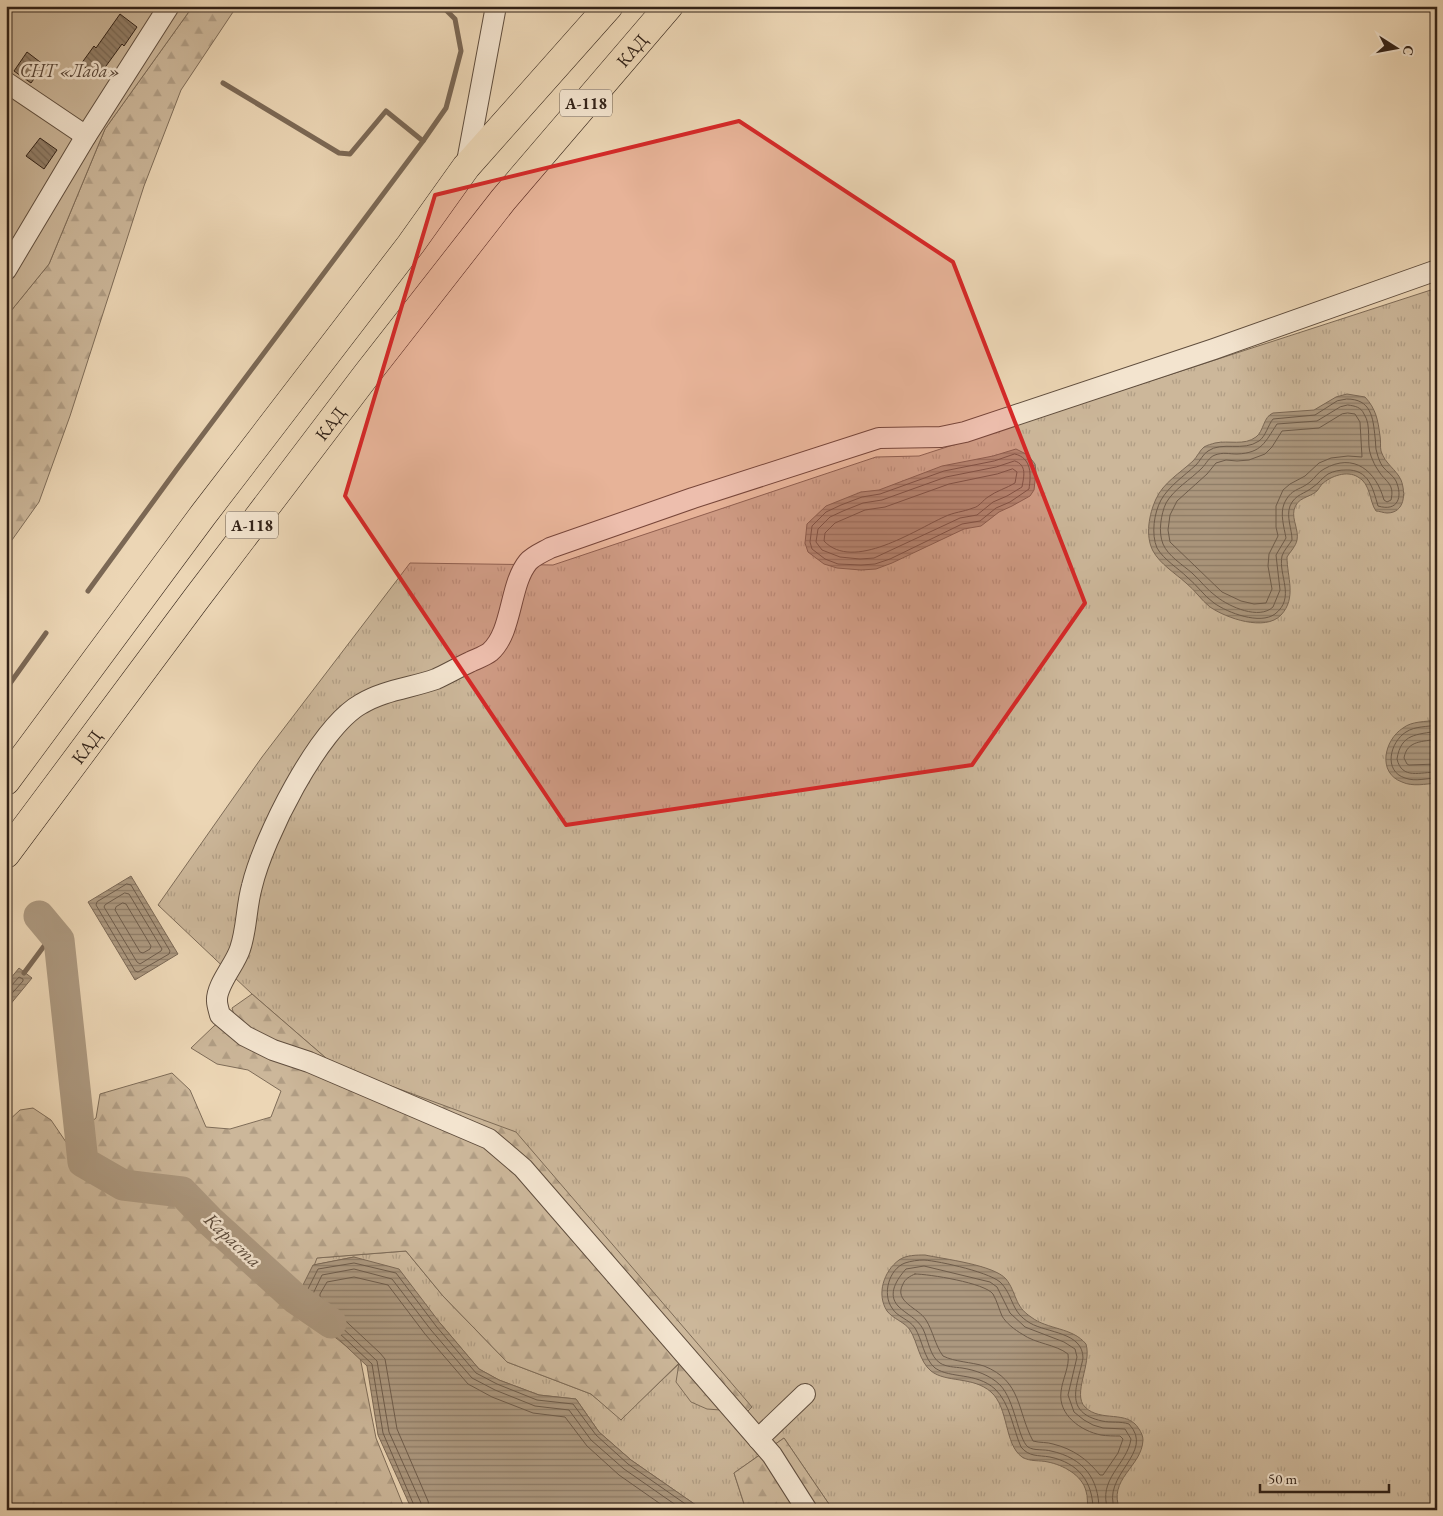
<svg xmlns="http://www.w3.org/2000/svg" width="1443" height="1516" viewBox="0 0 1443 1516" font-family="'EB Garamond',serif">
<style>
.grass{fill:url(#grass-tufts);stroke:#7e6c58}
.forest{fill:url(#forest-firs);stroke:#7e6c58}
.green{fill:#ccb79a;stroke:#7e6c58}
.water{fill:url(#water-rules);stroke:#7b6855}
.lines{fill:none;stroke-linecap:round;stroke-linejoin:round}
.shore{stroke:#6e5c4b;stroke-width:1}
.stream{stroke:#7b6855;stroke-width:5}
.river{stroke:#ac987f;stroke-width:31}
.building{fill:url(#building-back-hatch);stroke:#312117}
.minor-casing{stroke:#604e3e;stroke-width:22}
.motorway-casing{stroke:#312117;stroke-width:29}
.minor{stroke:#f3e4cf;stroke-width:20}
.motorway{stroke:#ecd6b5;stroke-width:28}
.marked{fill:#d62828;fill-opacity:0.2;stroke:#d62828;stroke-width:4;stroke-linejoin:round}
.labels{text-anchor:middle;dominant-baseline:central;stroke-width:5;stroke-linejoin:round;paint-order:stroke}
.shield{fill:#f3e4cf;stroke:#6b5c4e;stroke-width:1}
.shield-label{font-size:16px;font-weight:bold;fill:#312117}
.street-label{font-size:18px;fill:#312117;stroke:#f3e4cf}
.park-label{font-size:18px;font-style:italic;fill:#584638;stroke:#f3e4cf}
.water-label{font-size:19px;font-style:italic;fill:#5c4b3b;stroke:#f3e4cf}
</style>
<defs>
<pattern id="grass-tufts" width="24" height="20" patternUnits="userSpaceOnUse" patternTransform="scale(1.25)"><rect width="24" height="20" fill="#ccb79a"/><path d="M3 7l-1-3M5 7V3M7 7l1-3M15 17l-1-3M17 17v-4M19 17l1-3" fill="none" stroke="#b09d84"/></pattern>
<pattern id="forest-firs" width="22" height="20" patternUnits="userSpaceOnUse" patternTransform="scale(1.25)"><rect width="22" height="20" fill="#ccb79a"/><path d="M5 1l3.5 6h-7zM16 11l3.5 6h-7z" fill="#b09d84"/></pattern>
<pattern id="water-rules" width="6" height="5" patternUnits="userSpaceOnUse" patternTransform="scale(1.25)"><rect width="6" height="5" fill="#ac987f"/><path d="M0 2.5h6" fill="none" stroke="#8d7c67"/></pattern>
<pattern id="building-back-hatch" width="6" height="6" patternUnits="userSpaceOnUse" patternTransform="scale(1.25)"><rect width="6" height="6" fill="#927f69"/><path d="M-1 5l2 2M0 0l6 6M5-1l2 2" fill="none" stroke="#786855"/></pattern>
</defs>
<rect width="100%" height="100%" fill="#ecd6b5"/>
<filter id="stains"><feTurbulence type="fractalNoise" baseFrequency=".004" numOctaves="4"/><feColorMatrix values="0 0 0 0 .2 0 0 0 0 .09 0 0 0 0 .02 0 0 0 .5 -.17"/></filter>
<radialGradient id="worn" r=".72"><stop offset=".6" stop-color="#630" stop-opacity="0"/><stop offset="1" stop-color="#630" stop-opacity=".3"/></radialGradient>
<!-- grass -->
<path class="grass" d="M1437 288V1510H833L784 1438 734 1473 746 1510H703L631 1460 599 1432 576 1399 539 1395 499 1380 479 1369 440 1323 354 1257 314 1265 316 1258 406 1251 443 1296 507 1362 591 1394 621 1419 680 1363 747 1411 334 1065 252 994 158 905 262 757 410 563 553 565 876 457 919 456Z"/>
<!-- forest -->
<g class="forest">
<path d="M193 6H237L181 90 144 186 70 416 39 502 7 547 8 610H6V317L49 264 105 129Z"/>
<path d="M252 994 334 1065 516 1132 752 1407 747 1412 707 1409 691 1402 676 1382 679 1363 621 1420 591 1394 507 1362 443 1296 406 1251 317 1258 298 1308 360 1357 376 1438 405 1510H6V1123L20 1110 33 1108 51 1120 66 1142 96 1118 100 1094 172 1073 190 1090 206 1127 230 1129 271 1117 281 1091 248 1070 217 1064 191 1048 214 1026 234 1015 232 1008Z"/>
<path d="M784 1438 833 1510H746L734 1473Z"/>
</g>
<!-- green -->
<path class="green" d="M6 6H193L105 129 49 264 6 317Z"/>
<!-- water -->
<g class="water">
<path d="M1347 394 1365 397C1376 409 1378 420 1380 436 1381 441 1380 447 1381 451 1385 464 1396 469 1401 480 1406 493 1405 513 1387 513 1384 513 1379 511 1376 511 1369 501 1371 484 1358 477 1347 470 1331 476 1322 484 1320 486 1319 489 1317 491 1309 498 1297 497 1294 510 1292 520 1299 530 1297 540 1296 546 1290 552 1287 557 1287 577 1297 598 1281 615 1265 632 1226 618 1210 607 1201 600 1195 590 1186 583 1175 573 1160 564 1153 551 1145 536 1149 514 1156 499 1163 483 1180 473 1193 461 1197 457 1200 450 1204 447 1207 445 1212 444 1215 443 1229 440 1244 446 1256 437 1264 431 1263 417 1273 413L1314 410 1336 397Z"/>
<path d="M1016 449 1028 455 1035 464 1036 472 1034 490 1030 496 1012 506 999 512 981 526 964 529 892 563 876 569 861 570 837 568 824 564 808 552 805 543 807 524 826 506 861 492 879 490 942 466 993 456Z"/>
<path d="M1437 720V783C1425 784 1413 787 1402 782 1377 773 1384 740 1403 728 1412 721 1425 722 1437 720Z"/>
<path d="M131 876 178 954 135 980 88 902Z"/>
<path d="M19 968 32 978 9 1006 6 1004V984Z"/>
<path d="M925 1255C944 1259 994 1265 1006 1279 1017 1293 1014 1306 1031 1317 1048 1330 1072 1327 1086 1344 1092 1364 1072 1394 1085 1407 1101 1423 1127 1409 1139 1429 1141 1432 1143 1436 1143 1440 1142 1467 1107 1479 1120 1510H1088C1087 1503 1088 1497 1086 1491 1082 1475 1063 1465 1048 1462 1040 1460 1030 1462 1022 1457 1004 1444 1009 1408 991 1392 973 1376 946 1383 931 1371 919 1361 918 1343 910 1330 905 1322 893 1319 887 1311 876 1294 884 1271 899 1260 906 1255 917 1255 925 1255Z"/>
<path d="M354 1257 399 1269 440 1323 479 1369 499 1380 539 1395 576 1399 599 1432 631 1460 703 1510H412L378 1435 367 1366 296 1299 313 1265Z"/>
</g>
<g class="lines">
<!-- shore -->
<g class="shore">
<path d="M1347 399C1371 399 1373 417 1375 437 1376 442 1375 448 1377 453 1378 457 1380 463 1383 467 1387 472 1393 475 1396 481 1403 497 1398 512 1378 506 1373 489 1369 469 1346 470 1339 470 1334 471 1328 474 1322 478 1319 483 1313 487 1305 494 1295 494 1290 506 1286 517 1292 529 1292 540 1289 545 1284 550 1282 556 1278 575 1296 598 1275 614 1260 625 1228 613 1214 603 1204 596 1197 585 1187 577 1178 568 1164 560 1157 548 1151 534 1154 513 1161 500 1169 486 1184 476 1196 465 1200 461 1203 454 1208 451 1222 441 1243 452 1259 441 1266 436 1268 425 1273 419L1315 415 1337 401Z"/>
<path d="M1348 405C1355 406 1361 407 1364 414 1372 426 1366 443 1371 456 1373 461 1375 466 1378 470 1385 482 1395 483 1391 500L1387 502 1384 500C1376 471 1354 452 1324 469 1318 472 1315 478 1310 482 1299 491 1291 488 1284 504 1280 514 1284 527 1286 538L1276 555 1280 590 1273 607C1259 620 1230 607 1217 597 1207 590 1201 581 1192 573 1183 565 1168 556 1163 544 1158 532 1161 514 1166 503 1174 489 1190 480 1202 468 1206 464 1209 457 1215 455 1223 452 1229 454 1237 454 1262 453 1265 442 1277 424L1317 421 1340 407Z"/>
<path d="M1348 413 1355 414 1360 422 1362 457 1348 456 1331 458 1319 463 1305 476 1290 484 1283 490 1276 506V527L1278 536 1269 554 1268 566 1272 589 1266 603 1254 604 1241 601 1222 592 1170 542 1168 530 1170 515 1177 501 1207 474 1216 463 1226 460 1237 461 1249 460 1265 454 1272 447 1282 431 1319 428 1342 414Z"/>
<path d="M1015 454C1032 458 1031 475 1029 489L1010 502 996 508 980 521 962 524 890 559 875 564 861 565 838 564 825 559 812 549 810 542 812 526 826 512 841 505 862 497 880 494 944 471 994 461Z"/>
<path d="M1015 461C1027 465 1024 476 1022 487L1007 496 993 502 977 515 960 518 874 558 860 559 840 557 822 550 816 542 818 529 830 517 843 511 863 503 882 500 946 477 996 467Z"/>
<path d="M1013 469 1017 472 1015 483C1007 488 996 491 988 497 983 500 979 507 973 508 963 512 954 512 944 517 915 530 853 572 824 541L825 533 835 523 865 510 885 507 949 484 997 474Z"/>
<path d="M1437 725C1427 727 1415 726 1406 732 1390 742 1383 771 1405 778 1416 782 1426 778 1437 778"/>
<path d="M1437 731C1417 735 1401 733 1397 759 1402 780 1420 772 1437 772"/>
<path d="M1437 739C1423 742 1407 740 1404 758L1407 764 1409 765 1437 764"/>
<path d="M127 884 131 885 170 951 169 954 138 972 135 971 96 905 97 902Z"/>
<path d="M125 893 129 894 162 949 161 951 140 964 137 962 104 907 105 905Z"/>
<path d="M123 903 126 904 151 946 150 949 143 953 140 952 115 910 116 907Z"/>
<path d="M6 987 11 986 19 977 23 979V981L6 1000"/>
<path d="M915 1274C929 1274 985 1283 993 1294 997 1301 999 1309 1002 1316 1006 1323 1015 1330 1022 1334 1036 1344 1055 1344 1068 1354 1070 1366 1062 1380 1061 1392 1058 1415 1081 1431 1101 1435 1107 1436 1114 1436 1120 1436L1123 1439 1118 1453 1103 1475H1100C1087 1459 1073 1449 1053 1444 1047 1442 1040 1443 1033 1441 1017 1411 1022 1381 984 1366 971 1362 955 1362 943 1356 935 1345 933 1331 926 1320 919 1308 893 1302 903 1284 905 1279 910 1276 915 1274Z"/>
<path d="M416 1510 383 1433 372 1364 303 1299 318 1269 354 1263 396 1273 436 1326 476 1373 497 1384 537 1400 573 1404 596 1435 628 1464 694 1510"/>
<path d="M422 1510 421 1503 389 1432 377 1361 311 1298 322 1275 354 1269 392 1279 431 1330 472 1378 495 1390 535 1406 569 1410 591 1440 624 1469 683 1510"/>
<path d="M430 1510 428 1501 397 1429 385 1359 380 1353 320 1297V1294L327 1282 354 1277 388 1285 425 1334 468 1384 492 1397 533 1413 565 1417 587 1446 619 1475 669 1510"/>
<path d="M1093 1510C1093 1481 1078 1463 1050 1457 1038 1455 1029 1457 1021 1447 1013 1429 1010 1403 995 1389 976 1372 951 1379 935 1368 924 1359 922 1339 915 1328 909 1319 897 1317 892 1308 882 1294 889 1269 905 1263 911 1261 918 1260 924 1260 939 1261 994 1273 1002 1284 1014 1298 1011 1312 1030 1323 1047 1333 1083 1332 1083 1358 1078 1385 1062 1412 1102 1421 1111 1423 1120 1421 1129 1424 1156 1453 1100 1475 1115 1510"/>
<path d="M1099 1510C1099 1478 1083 1458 1051 1451 1044 1449 1034 1451 1028 1447 1018 1439 1015 1400 1000 1385 990 1375 975 1370 962 1368 955 1367 946 1367 940 1363 930 1357 928 1339 923 1329 917 1318 907 1315 898 1306 887 1294 897 1279 906 1269L924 1266 990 1282 997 1287 1010 1313 1025 1327 1064 1342 1075 1349 1077 1357 1068 1395 1074 1412 1084 1420 1093 1425 1103 1428 1125 1429 1131 1439C1127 1465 1097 1479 1108 1510"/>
</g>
<!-- stream -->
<g class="stream">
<path d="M223 83 339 153 350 154 386 111 423 141"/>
<path d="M88 591 177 469 423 141 446 108 461 51 455 19 442 6"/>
<path d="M6 689 46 633"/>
<path d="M24 973 53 934"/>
</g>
<!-- river -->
<path class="river" d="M39 916 59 940 83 1162 123 1185 182 1192 210 1221 296 1299 331 1323"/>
</g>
<!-- building -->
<g class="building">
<path d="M120 14 137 27 124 46 122 44 98 77 81 64 94 46 96 48Z"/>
<path d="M27 52 44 65 31 83 14 71Z"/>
<path d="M40 138 57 150 44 169 26 156Z"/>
</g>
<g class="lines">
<!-- minor casing -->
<g class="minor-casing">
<g id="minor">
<path d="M6 82 86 136"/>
<path d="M466 167 496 6"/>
<path d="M6 270 86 136 169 6"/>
<path d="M758 1439 805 1394"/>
<path d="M807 1510 772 1455 523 1168 489 1139 309 1062 273 1050 245 1036 220 1015C219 1011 217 1005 217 1001 216 985 235 965 240 949 247 929 246 907 252 886 263 839 318 728 361 704 384 690 411 688 436 679 447 674 459 667 470 662 476 659 485 656 490 652 513 632 509 585 528 562 533 556 543 552 550 548L693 498 879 438 941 437 965 432 1214 349 1437 270"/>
</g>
</g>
<!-- motorway casing -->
<g class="motorway-casing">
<g id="motorway">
<path d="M6 781 203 515 411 244 466 167 609 6"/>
<path id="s1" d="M6 854 196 599 367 374 503 200 669 6"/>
</g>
</g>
<!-- minor -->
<use href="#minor" class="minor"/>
<!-- motorway -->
<use href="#motorway" class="motorway"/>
</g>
<!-- marked area -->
<path class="marked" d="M739 121 953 262 1085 603 972 765 566 825 345 496 435 195Z"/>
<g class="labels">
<!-- shield labels -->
<g class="shield">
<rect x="560" y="89.5" width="52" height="27" rx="4"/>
<rect x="226" y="511.5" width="52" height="27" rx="4"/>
</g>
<g class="shield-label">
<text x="586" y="103">А-118</text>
<text x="252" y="525">А-118</text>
</g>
<!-- street labels -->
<g class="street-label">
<text stroke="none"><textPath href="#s1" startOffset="1019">КАД</textPath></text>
<text stroke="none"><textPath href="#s1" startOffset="539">КАД</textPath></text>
<text stroke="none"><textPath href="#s1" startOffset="134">КАД</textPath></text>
</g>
<!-- park labels -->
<g class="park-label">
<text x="70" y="70">СНТ «Лада»</text>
</g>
<!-- water labels -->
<g class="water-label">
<text transform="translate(233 1240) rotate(43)">Караста</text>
</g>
</g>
<!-- margin -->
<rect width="1443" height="1516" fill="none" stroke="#ecd6b5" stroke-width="25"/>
<rect x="8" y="8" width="1428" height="1501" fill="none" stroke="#312117" stroke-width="2.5"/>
<rect x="12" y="12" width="1418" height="1491" fill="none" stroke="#312117"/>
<!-- north arrow -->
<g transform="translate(1396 48) rotate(101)" stroke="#f3e4cf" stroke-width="4" paint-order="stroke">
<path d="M0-4L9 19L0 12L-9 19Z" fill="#312117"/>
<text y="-8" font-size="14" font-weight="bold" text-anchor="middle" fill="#312117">С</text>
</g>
<!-- scale -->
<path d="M1260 1484v8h129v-8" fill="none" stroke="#312117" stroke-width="2.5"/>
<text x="1268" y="1484" font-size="15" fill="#312117" stroke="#f3e4cf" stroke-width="4" paint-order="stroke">50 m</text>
<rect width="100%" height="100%" filter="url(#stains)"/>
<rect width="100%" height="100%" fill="url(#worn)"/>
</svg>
